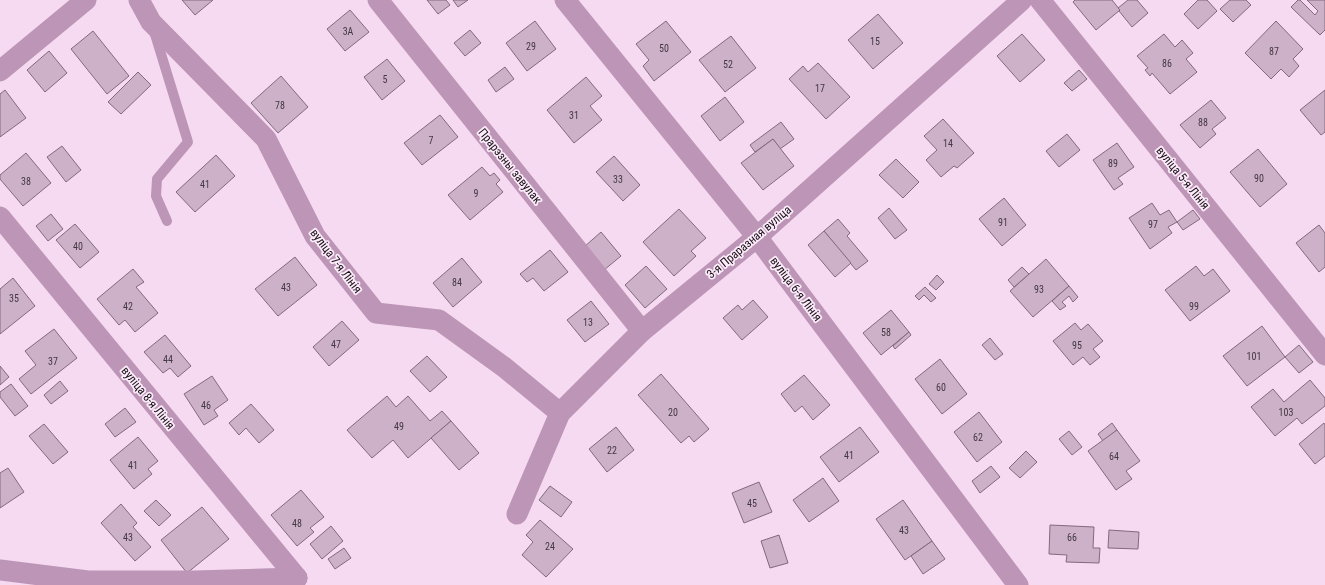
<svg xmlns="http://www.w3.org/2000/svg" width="1325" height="585" viewBox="0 0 1325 585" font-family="'Roboto Condensed',sans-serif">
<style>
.building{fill:#ccb1c8;stroke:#826a7e}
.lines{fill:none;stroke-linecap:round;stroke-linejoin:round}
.lane{stroke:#bd95b7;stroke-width:10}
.street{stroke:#bd95b7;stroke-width:21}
.labels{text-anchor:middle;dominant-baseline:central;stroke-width:3.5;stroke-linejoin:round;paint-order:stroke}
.number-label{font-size:10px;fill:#443742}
.street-label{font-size:12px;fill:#170e16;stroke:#fcebf9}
</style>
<rect width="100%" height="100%" fill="#f6daf1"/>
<!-- building -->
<g class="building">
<path d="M182 0H213L195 15Z"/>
<path d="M427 0H446L450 5 438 14Z"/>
<path d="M453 0H468L458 7Z"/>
<path d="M1075 0H1112L1120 10 1096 30 1073 2Z"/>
<path d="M1128 0H1137L1148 13 1132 27 1119 11 1120 10 1118 8Z"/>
<path d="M1198 0H1207L1217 11 1198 29 1184 14Z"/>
<path d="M1230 0H1246L1251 5 1233 22 1220 9Z"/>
<path d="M1298 0H1300L1315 15 1318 11 1307 0H1325V30L1320 35 1291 7Z"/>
<path d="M350 10 369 32 345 51 327 29Z"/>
<path d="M878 14 903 43 873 69 848 40Z"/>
<path d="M535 21 556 49 527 71 506 43Z"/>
<path d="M666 21 691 52 654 81 643 66 649 60 636 44Z"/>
<path d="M1276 21 1303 49 1293 59 1299 66 1289 77 1281 69 1271 79 1245 53Z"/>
<path d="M470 30 481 43 465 56 454 43Z"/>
<path d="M93 31 129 76 107 94 71 49Z"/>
<path d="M1022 34 1045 60 1020 82 997 56Z"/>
<path d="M1164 34 1175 47 1182 40 1193 53 1186 59 1197 72 1170 94 1152 73 1150 76 1145 70 1148 68 1137 56Z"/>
<path d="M731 36 756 68 725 92 699 60Z"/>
<path d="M49 51 67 73 45 92 27 70Z"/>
<path d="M387 59 405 81 382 100 364 77Z"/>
<path d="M818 63 850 97 826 119 789 79 803 66 808 72Z"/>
<path d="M505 67 514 79 496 92 488 80Z"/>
<path d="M1079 70 1087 79 1072 91 1064 83Z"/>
<path d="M138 72 151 85 121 114 108 102Z"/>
<path d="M281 76 308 107 278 133 251 103Z"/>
<path d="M586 77 602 96 590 106 602 120 574 143 547 110Z"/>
<path d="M5 90 26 118 0 137V94Z"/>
<path d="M1325 90V132L1321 135 1300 110Z"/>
<path d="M725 97 744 122 720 141 701 116Z"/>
<path d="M1211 100 1226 118 1212 129 1216 134 1200 148 1180 125Z"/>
<path d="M440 115 458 137 422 165 404 143Z"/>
<path d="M943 119 974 153 957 168 954 166 941 177 926 160 937 150 924 136Z"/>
<path d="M781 122 794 139 780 149 773 139 755 152 750 145Z"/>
<path d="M1067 134 1080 150 1059 167 1046 151Z"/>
<path d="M773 139 794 166 763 190 741 163Z"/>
<path d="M1117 143 1134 167 1118 178 1123 184 1114 190 1093 160Z"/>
<path d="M62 146 81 170 66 182 47 157Z"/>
<path d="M1258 149 1287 184 1260 207 1230 172Z"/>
<path d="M26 153 51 183 23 206 0 179V175Z"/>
<path d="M216 155 235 176 195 212 176 192Z"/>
<path d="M614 156 640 185 623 201 596 172Z"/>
<path d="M896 159 919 182 903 198 879 175Z"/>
<path d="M482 167 490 176 494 173 500 180 496 184 503 192 470 220 448 195Z"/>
<path d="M1004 198 1026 225 1002 246 979 219Z"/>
<path d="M1152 203 1160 215 1169 210 1177 222 1168 227 1172 233 1150 249 1129 218Z"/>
<path d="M889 208 907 230 895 239 878 218Z"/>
<path d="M679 209 706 238 691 251 696 256 674 276 643 242Z"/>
<path d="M1193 210 1200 219 1183 230 1177 222Z"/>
<path d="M51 214 63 229 48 241 36 226Z"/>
<path d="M838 219 850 233 847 236 868 261 856 270 824 231Z"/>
<path d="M75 224 99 252 80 268 56 240Z"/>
<path d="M1319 225 1325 233V267L1319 272 1296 243Z"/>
<path d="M824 231 851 263 835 277 808 245Z"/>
<path d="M601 232 621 256 604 270 584 247Z"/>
<path d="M550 250 568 272 544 291 533 278 527 282 520 274Z"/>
<path d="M295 257 317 285 278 316 255 289Z"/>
<path d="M462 258 482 282 453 307 433 283Z"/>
<path d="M1046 259 1069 286 1033 317 1010 291Z"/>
<path d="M646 266 667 289 645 308 625 285Z"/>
<path d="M1196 266 1204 276 1213 269 1230 291 1190 321 1165 290Z"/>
<path d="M1022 267 1029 274 1014 287 1008 280Z"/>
<path d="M133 269 144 282 136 287 158 313 135 332 125 320 119 325 97 299Z"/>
<path d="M937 275 944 282 936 290 929 284Z"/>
<path d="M13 278 35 306 0 334V289Z"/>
<path d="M1069 286 1078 297 1073 302 1069 296 1062 302 1066 306 1060 310 1052 301Z"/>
<path d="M925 287 936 298 931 302 924 295 919 300 915 296Z"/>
<path d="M753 300 768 317 742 340 723 318 738 305 742 310Z"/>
<path d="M591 301 609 324 585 342 567 320Z"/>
<path d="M891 310 909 332 881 355 863 333Z"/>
<path d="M342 321 359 340 329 366 313 347Z"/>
<path d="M1075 323 1081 330 1088 324 1103 341 1093 349 1100 357 1090 365 1083 357 1073 365 1053 341Z"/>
<path d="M1262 326 1285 357 1247 386 1223 356Z"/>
<path d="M54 329 77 358 31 394 19 379 36 365 25 351Z"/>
<path d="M909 332 911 335 895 349 893 346Z"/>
<path d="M165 335 191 366 178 377 170 368 163 373 144 352Z"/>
<path d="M990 338 1003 354 995 360 982 345Z"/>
<path d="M1299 345 1313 362 1299 373 1285 357Z"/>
<path d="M427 356 447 377 430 392 410 371Z"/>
<path d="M940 359 967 394 942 414 915 379Z"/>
<path d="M0 366 9 377 0 385Z"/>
<path d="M661 374 709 429 694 442 689 436 681 443 638 395Z"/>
<path d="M804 375 830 405 813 420 802 406 795 412 781 394Z"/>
<path d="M212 376 228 400 214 410 218 416 204 425 184 394Z"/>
<path d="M1310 380 1325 398V406L1302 424 1297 418 1275 436 1251 407 1273 389 1284 402Z"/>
<path d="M60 381 68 391 51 404 44 395Z"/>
<path d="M11 384 28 406 15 416 0 397V392Z"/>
<path d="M387 396 396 407 408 396 430 421 442 411 451 421 408 458 393 440 372 458 347 430Z"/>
<path d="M251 404 274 430 259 443 246 428 239 435 229 423Z"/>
<path d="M125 408 136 422 115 437 105 424Z"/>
<path d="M979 412 1002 442 977 462 954 432Z"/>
<path d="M451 421 479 453 459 470 431 438Z"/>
<path d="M1112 423 1117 430 1103 441 1098 434Z"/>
<path d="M1324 423 1325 425V456L1315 464 1299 444Z"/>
<path d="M44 424 68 452 53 464 29 436Z"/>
<path d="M616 427 634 450 607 472 589 449Z"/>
<path d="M860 427 879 452 839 482 820 457Z"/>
<path d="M1117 430 1140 461 1126 471 1132 479 1116 490 1088 451Z"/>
<path d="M1069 431 1082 447 1072 455 1059 439Z"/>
<path d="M138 437 158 461 148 469 152 474 134 489 110 460Z"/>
<path d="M1026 451 1037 462 1020 478 1009 468Z"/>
<path d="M991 466 1000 477 980 493 972 481Z"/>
<path d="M8 468 24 492 0 508V473Z"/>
<path d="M823 478 839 501 809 522 793 500Z"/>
<path d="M759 482 772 512 744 523 732 493Z"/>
<path d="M550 486 572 502 561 517 539 500Z"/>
<path d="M301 490 324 517 310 528 314 532 297 546 271 515Z"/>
<path d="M156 500 171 515 159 526 144 511Z"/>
<path d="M903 500 932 541 905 560 876 519Z"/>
<path d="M121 504 137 523 133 527 151 547 135 561 101 523Z"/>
<path d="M202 507 229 539 187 573 161 540Z"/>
<path d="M540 520 573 549 546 577 522 555 533 542 526 535Z"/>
<path d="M1050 525 1094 527 1093 548H1100L1099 563 1066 562 1067 555 1049 554Z"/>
<path d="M331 526 343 541 322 559 310 544Z"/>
<path d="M1109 530 1139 532 1138 549 1108 548Z"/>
<path d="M779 535 788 563 770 568 761 541Z"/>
<path d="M932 541 945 559 923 574 911 556Z"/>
<path d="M344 548 351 558 335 569 328 559Z"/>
</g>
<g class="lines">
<!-- lane -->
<path class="lane" d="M154 31 188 142 157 179 156 196 167 221"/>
<!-- street -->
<g class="street">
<path d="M139 0 151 22 266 139 315 236 376 313 439 320 504 367 560 413"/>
<path d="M378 0 642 331"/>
<path d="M565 0 757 237 1018 585"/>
<path d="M1040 0 1325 355"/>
<path d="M0 71 86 0"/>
<path d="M0 217 297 578"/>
<path d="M517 514 560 413 642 331 757 237 1022 0"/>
<path d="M0 570 88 581H194L297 578"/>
</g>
</g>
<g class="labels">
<!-- number labels -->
<g class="number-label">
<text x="348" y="31">3А</text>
<text x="875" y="41">15</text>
<text x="531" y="46">29</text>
<text x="664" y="48">50</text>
<text x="1274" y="51">87</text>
<text x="1167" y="63">86</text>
<text x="728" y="64">52</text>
<text x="385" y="79">5</text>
<text x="820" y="88">17</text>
<text x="280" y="105">78</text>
<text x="574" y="115">31</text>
<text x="1203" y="122">88</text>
<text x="431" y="140">7</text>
<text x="948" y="143">14</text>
<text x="1113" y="163">89</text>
<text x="1259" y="178">90</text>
<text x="618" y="179">33</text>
<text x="26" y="181">38</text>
<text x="205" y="184">41</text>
<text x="476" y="193">9</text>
<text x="1003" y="222">91</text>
<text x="1153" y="224">97</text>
<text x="78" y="246">40</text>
<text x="457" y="282">84</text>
<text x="286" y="287">43</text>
<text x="1039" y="289">93</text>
<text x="14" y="298">35</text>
<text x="128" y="306">42</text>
<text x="1194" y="306">99</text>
<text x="588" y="322">13</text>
<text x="886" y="332">58</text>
<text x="336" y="344">47</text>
<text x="1077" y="345">95</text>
<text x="1254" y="356">101</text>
<text x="168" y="359">44</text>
<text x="53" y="361">37</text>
<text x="941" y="387">60</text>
<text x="206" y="405">46</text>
<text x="673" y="412">20</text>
<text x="1286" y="412">103</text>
<text x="399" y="426">49</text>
<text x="978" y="437">62</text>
<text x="612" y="450">22</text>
<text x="849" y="455">41</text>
<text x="1114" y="456">64</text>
<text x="133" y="465">41</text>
<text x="752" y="503">45</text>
<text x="297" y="523">48</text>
<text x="904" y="530">43</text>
<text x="128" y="537">43</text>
<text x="1072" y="537">66</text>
<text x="550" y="546">24</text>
</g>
<!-- street labels -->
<g class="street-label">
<text transform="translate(510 166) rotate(51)">Прарэзны завулак</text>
<text transform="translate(1183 178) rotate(51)">вуліца 5-я Лінія</text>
<text transform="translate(749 242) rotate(-40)">3-я Праразная вуліца</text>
<text transform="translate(336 261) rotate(53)">вуліца 7-я Лінія</text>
<text transform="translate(796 289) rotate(53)">вуліца 6-я Лінія</text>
<text transform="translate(148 398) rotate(51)">вуліца 8-я Лінія</text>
</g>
</g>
</svg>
